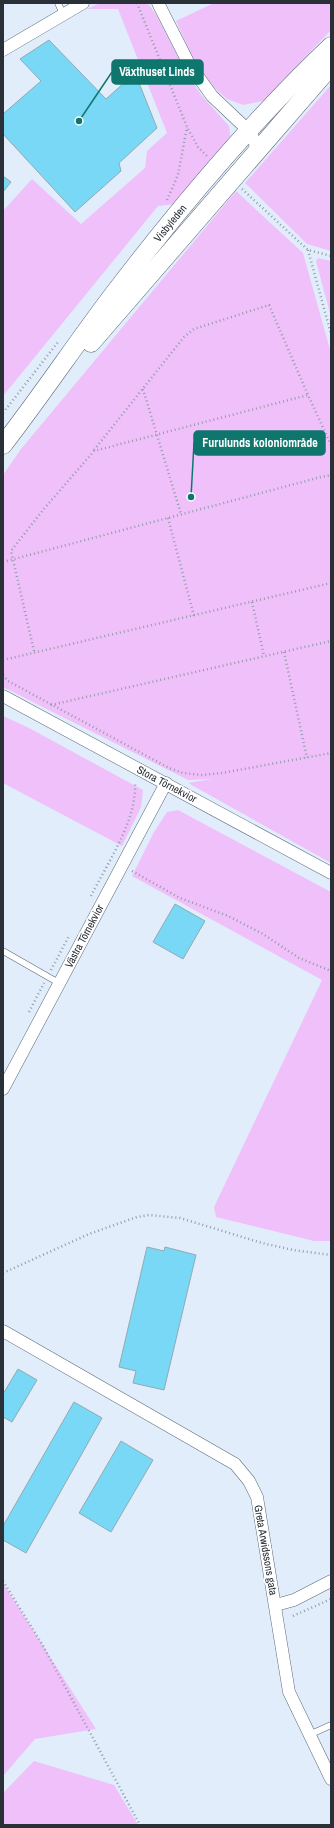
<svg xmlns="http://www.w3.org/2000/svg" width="334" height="1828" viewBox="0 0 334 1828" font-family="'Archivo Narrow',sans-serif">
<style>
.green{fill:#f0c0fa}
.building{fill:#78d8f5;stroke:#91aab2}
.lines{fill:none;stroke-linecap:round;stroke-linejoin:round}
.service-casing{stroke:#5c6979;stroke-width:7}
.minor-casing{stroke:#5c6979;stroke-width:13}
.secondary-casing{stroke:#5c6979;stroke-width:19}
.path{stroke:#929ca7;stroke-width:2.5;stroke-dasharray:1 3;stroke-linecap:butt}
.service{stroke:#fff;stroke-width:6}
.minor{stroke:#fff;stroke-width:12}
.secondary{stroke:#fff;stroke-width:18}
.labels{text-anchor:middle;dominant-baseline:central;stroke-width:3.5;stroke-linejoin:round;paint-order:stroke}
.street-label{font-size:11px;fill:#2a3037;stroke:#fff}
.leader{fill:none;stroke:#0f766e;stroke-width:1.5}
.callout-dot{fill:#0f766e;stroke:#fff;stroke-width:1.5}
.callout{fill:#0f766e;stroke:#0f766e;stroke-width:1.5}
.callout-label{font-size:12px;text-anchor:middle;font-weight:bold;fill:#fff}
</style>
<rect width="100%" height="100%" fill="#e1edfb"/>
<!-- green -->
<g class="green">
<path d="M100 3H144L149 5 157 16 185 71 202 96 229 126 231 142 176 204 158 206 3 396V211L32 179 81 224 145 168 147 151 167 133 118 9H87Z"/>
<path d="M214 3H331V30L263 101 243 105 227 99 212 86 194 61 176 21Z"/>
<path d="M331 85V251L307 244 245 183Z"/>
<path d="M236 191 303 253 331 353V863L188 783 212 779 188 780 3 687V475L21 449Z"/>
<path d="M318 258 331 261V317L316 261Z"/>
<path d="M3 716 29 728 143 790 141 807 122 846 3 783Z"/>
<path d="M178 810 331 892V1241H314L216 1217 214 1207 322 980 132 876 154 832 167 812Z"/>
<path d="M3 1583 96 1729 35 1739 3 1776Z"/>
<path d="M34 1761 114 1785 138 1825H3V1793Z"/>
</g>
<!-- building -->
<g class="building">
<path d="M49 40 106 99 135 73 157 128 119 163 121 171 75 212 3 134V114L41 81 20 59Z"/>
<path d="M3 176 11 182 3 192Z"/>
<path d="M175 904 205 921 183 959 153 942Z"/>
<path d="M147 1247 164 1251 165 1247 196 1255 164 1390 133 1383 136 1371 119 1367Z"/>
<path d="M18 1369 37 1380 12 1422 3 1417V1394Z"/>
<path d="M74 1402 102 1418 26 1553 3 1540V1526Z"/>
<path d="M121 1441 153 1460 111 1532 79 1513Z"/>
</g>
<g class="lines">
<!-- service casing -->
<g class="service-casing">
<g id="service">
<path d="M58 3 63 14"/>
<path d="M3 951 59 983"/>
<path d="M309 1735 331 1725"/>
</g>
</g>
<!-- minor casing -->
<g class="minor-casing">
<g id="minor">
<path d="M158 3 189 64 212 96 249 131 254 140 257 151"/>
<path d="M3 50 83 3"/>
<path d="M3 696 331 873"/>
<path d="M3 1089 166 783"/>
<path d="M3 1331 235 1464 249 1481 257 1497 289 1692 331 1779"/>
<path d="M276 1605 294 1600 331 1581"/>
</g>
</g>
<!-- secondary casing -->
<g class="secondary-casing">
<g id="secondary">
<path d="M91 343 331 66"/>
<path d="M3 445C41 396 75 345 112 296 179 208 251 122 331 46"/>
</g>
</g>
<!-- path -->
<g class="path">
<path d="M137 3 187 127 198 147 207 156"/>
<path d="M242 189 308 250 331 256"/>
<path d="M167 200 178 175 187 127"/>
<path d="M308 250 331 334"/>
<path d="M143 389 181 514"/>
<path d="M3 413 58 342"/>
<path d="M94 450 184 337 194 329 269 305 308 395"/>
<path d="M168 518 194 616"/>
<path d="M3 562 321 477 331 475"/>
<path d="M252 602 264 656"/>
<path d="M34 651 11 551 43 510 94 451 308 395 331 445"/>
<path d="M284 652 307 758"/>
<path d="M3 660 331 583"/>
<path d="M3 675 8 681 169 768 183 773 202 775 222 773 331 753"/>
<path d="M51 705 331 641"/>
<path d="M132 871 180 898 228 916 263 934 299 958 331 971"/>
<path d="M91 896C108 862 137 820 135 783"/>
<path d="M51 970 69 936"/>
<path d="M29 1012 44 983"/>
<path d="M3 1273 89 1234 137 1217 149 1215 180 1218 262 1243 293 1250 331 1255"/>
<path d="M3 1581 42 1644 140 1825"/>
<path d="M293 1616 331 1599"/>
</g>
<!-- service -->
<use href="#service" class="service"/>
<!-- minor -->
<use href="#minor" class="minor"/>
<!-- secondary -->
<use href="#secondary" class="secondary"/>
</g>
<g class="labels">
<!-- street labels -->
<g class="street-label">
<text transform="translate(170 223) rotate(-51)">Visbyleden</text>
<text transform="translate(167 784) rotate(28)">Stora Törnekvior</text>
<text transform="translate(84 936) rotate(-62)">Västra Törnekvior</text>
<text transform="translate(266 1550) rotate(80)">Greta Arwidssons gata</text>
</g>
</g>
<!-- callouts -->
<path class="leader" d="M79 121L112 72M191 497L194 443"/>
<g class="callout-dot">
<circle cx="79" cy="121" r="4"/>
<circle cx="191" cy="497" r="4"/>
</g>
<g class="callout">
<rect x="112" y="60" width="91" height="24" rx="4"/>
<rect x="194" y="431" width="131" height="24" rx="4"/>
</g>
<g class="callout-label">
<text x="157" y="76">Växthuset Linds</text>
<text x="260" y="447">Furulunds koloniområde</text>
</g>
<!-- border -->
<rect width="334" height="1828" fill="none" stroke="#2a3037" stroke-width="8"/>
</svg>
